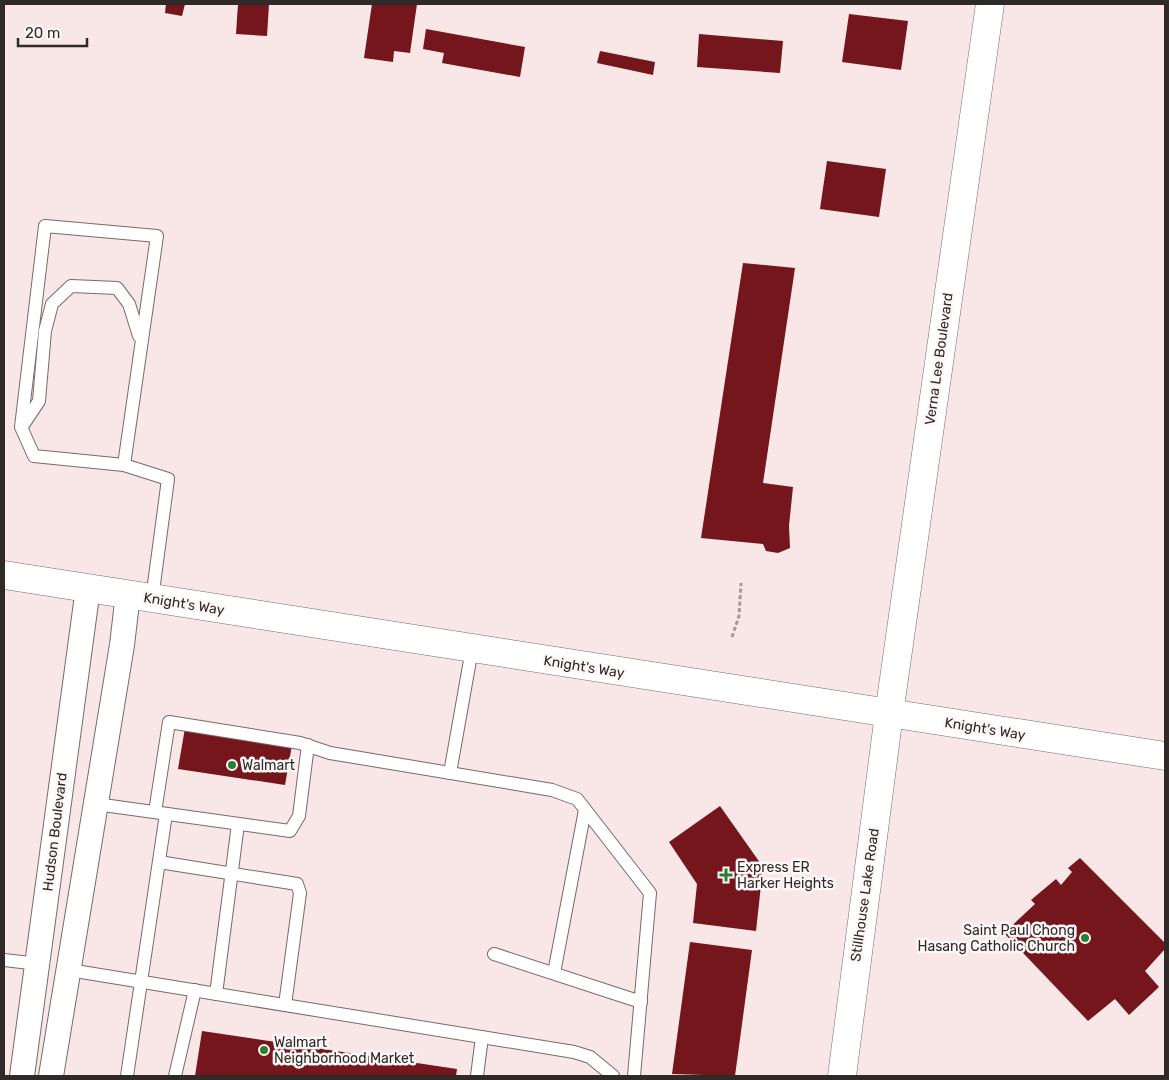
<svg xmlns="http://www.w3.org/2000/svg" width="1169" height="1080" viewBox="0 0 1169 1080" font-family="Rubik,sans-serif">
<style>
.building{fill:#74161b}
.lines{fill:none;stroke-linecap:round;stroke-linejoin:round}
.service-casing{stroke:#796a69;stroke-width:14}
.minor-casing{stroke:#796a69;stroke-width:26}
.tertiary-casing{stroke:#796a69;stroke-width:29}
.secondary-casing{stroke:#796a69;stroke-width:29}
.path{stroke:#a59897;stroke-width:3;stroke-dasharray:4 2.5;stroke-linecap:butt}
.service{stroke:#fff;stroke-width:12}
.minor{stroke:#fff;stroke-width:24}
.tertiary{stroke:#fff;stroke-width:28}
.secondary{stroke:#fff;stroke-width:28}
.poi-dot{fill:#288030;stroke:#fef7f7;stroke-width:2}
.labels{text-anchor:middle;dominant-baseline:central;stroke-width:5;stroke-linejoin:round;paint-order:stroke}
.street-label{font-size:14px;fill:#2f2928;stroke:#fef7f7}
.poi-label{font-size:14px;fill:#2f2928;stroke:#fef7f7;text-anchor:start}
</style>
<rect width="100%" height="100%" fill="#f8e7e6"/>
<!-- building -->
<g class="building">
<path d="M166 4H185L182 16 165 13Z"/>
<path d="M238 4H269L267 36 236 34Z"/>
<path d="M372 4H417L410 53 394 51 393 62 364 58Z"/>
<path d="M849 14 908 21 901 70 842 62Z"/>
<path d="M426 29 525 47 520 77 442 63 444 53 423 49Z"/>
<path d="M699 34 783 41 780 73 697 67Z"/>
<path d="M600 51 655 62 653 75 597 63Z"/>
<path d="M827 161 886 169 879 217 820 209Z"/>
<path d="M743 263 795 268 763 483 793 487 789 526 790 548 778 553 766 551 763 544 701 538Z"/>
<path d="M185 728 292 745 285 785 178 769Z"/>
<path d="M720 806 763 867 756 931 693 923 697 884 669 842Z"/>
<path d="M1080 858 1165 943V949L1145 971 1159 987 1129 1015 1115 999 1088 1021 1004 933 1035 904 1031 900 1056 879 1061 885 1072 872 1068 868Z"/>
<path d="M690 942 752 950 735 1076 672 1074Z"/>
<path d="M202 1031 457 1069 456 1076H195Z"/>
</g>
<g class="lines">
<!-- service casing -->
<g class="service-casing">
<g id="service">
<path d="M23 425 39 401 45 331 52 304 71 286 117 288 129 304 139 336"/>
<path d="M124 465 34 456 21 427 45 226 157 236 124 465 168 479 152 599"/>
<path d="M450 773 472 649"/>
<path d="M96 804 290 831 299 816 308 745"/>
<path d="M155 812 169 722 300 743 330 753 552 790 577 799 650 893 634 1076"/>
<path d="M159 862 297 884 300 893 285 1005"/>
<path d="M494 954 641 1002"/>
<path d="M4 960 39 964"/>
<path d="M69 970 574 1052 590 1057 613 1076"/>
<path d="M554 973 585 810"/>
<path d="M216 994 238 824"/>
<path d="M127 1076 166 814"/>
<path d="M175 1076 195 990"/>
<path d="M477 1076 482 1037"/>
</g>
</g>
<!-- minor casing -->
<g class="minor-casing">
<g id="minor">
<path d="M22 1076 88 588"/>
<path d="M51 1076 122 645 128 594"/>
</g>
</g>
<!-- tertiary casing -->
<g class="tertiary-casing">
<path id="tertiary" d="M889 714 990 4"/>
</g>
<!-- secondary casing -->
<g class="secondary-casing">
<g id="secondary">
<path d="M4 575 1165 756"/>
<path d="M842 1076 889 714"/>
</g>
</g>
<!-- path -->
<path class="path" d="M732 637 739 616 741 583"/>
<!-- service -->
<use href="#service" class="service"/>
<!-- minor -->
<use href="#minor" class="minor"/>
<!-- tertiary -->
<use href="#tertiary" class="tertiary"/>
<!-- secondary -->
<use href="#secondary" class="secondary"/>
</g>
<!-- markers -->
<g class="poi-dot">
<circle cx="232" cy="765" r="5"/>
<path d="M723.5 867.5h5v5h5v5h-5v5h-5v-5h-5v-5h5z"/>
<circle cx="1085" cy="938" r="5"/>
<circle cx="264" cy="1050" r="5"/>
</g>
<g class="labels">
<!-- street labels -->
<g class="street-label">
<text transform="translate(939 359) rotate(-82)">Verna Lee Boulevard</text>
<text transform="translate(184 604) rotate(9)">Knight's Way</text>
<text transform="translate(584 667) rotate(9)">Knight's Way</text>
<text transform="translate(985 729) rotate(9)">Knight's Way</text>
<text transform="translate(55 832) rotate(-83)">Hudson Boulevard</text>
<text transform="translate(865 895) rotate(-82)">Stillhouse Lake Road</text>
</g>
<!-- poi labels -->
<g class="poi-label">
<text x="242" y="765">Walmart</text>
<text x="737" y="867">Express ER<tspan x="737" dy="16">Harker Heights</tspan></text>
<text x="1075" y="930" text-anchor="end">Saint Paul Chong<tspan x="1075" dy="16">Hasang Catholic Church</tspan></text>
<text x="274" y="1042">Walmart<tspan x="274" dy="16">Neighborhood Market</tspan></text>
</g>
</g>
<!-- border -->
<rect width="1169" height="1080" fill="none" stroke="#2f2928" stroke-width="10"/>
<!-- scale -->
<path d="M18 38v8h69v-8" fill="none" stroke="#2f2928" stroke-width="2.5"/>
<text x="25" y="38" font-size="15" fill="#2f2928" stroke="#fef7f7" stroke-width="4" paint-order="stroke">20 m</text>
</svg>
